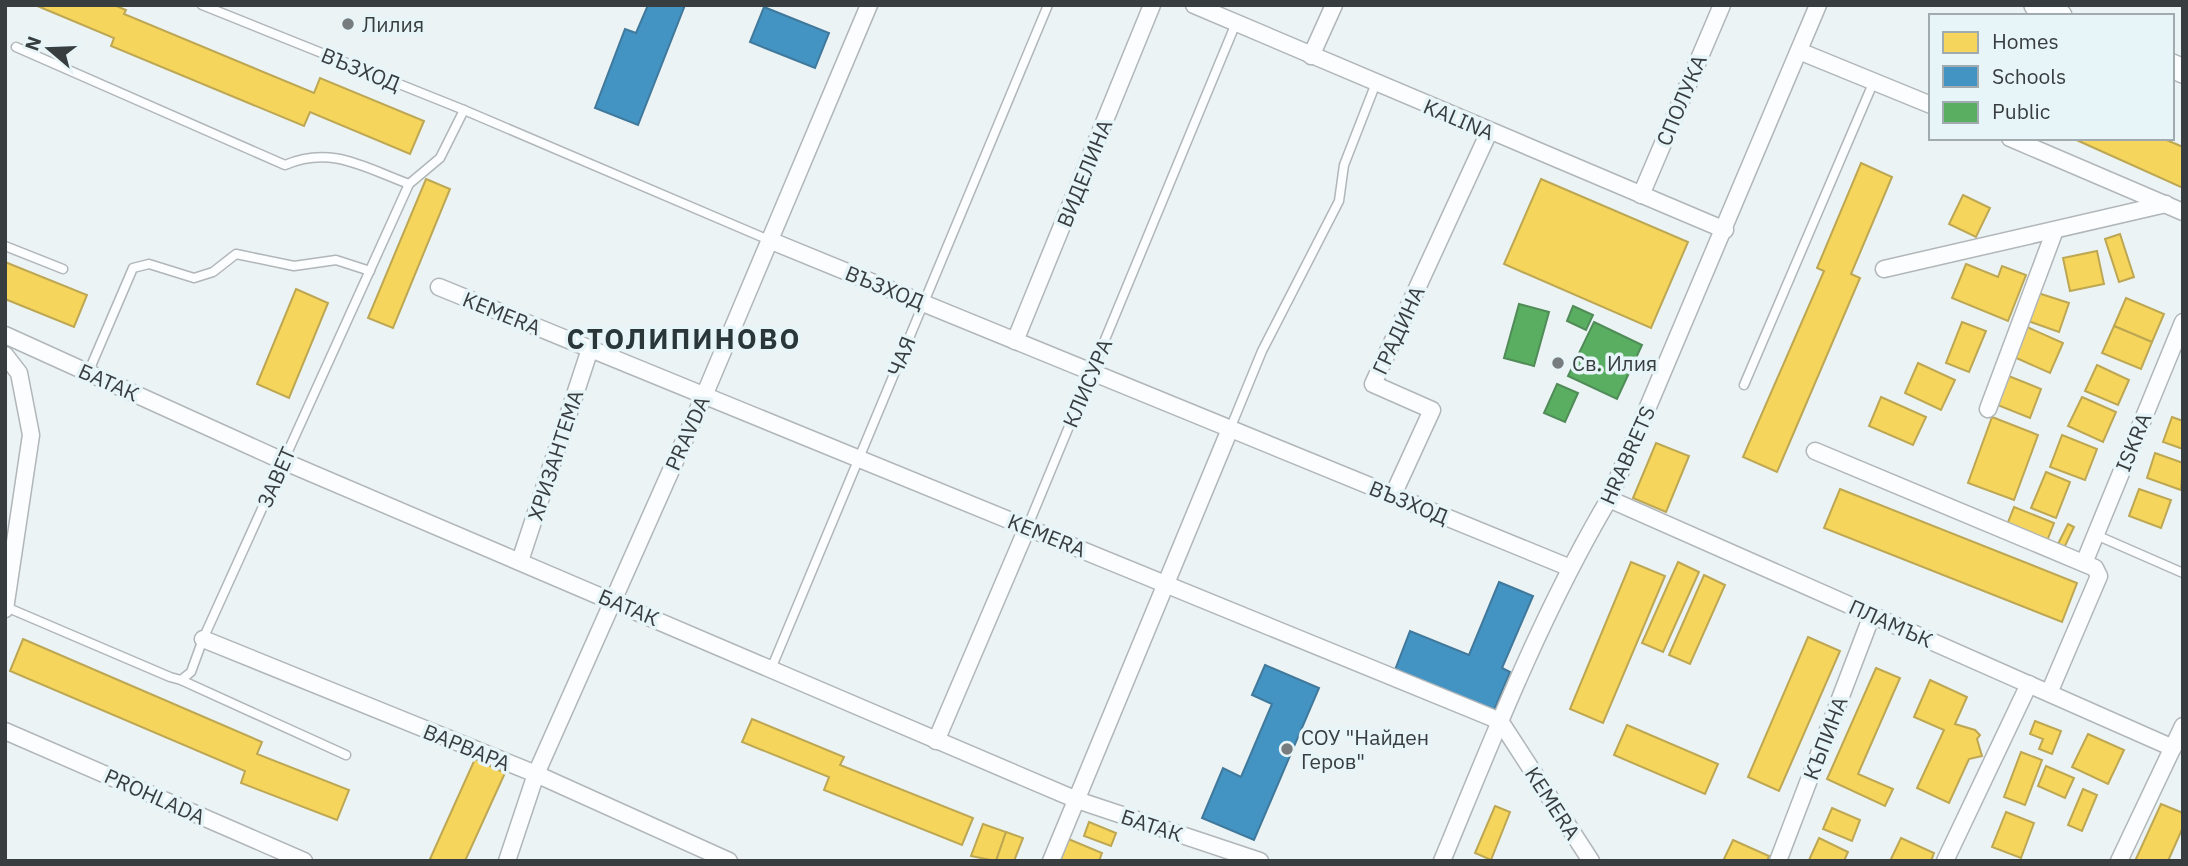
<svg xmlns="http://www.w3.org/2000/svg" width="2188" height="866" viewBox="0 0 2188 866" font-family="'IBM Plex Sans',sans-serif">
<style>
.homes{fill:#f6d55c;stroke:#bda753;stroke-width:2}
.schools{fill:#4393c3;stroke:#40799b;stroke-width:2}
.public{fill:#5aae61;stroke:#508c57;stroke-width:2}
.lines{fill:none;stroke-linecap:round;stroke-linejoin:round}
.lane-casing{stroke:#b1b6b8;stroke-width:11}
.street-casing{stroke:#b1b6b8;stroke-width:19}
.secondary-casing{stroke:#b1b6b8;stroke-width:26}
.lane{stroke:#fcfdfe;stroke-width:8}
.street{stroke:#fcfdfe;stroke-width:16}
.secondary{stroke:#fcfdfe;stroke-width:23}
.poi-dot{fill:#777d7f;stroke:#e7f5f9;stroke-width:2.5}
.labels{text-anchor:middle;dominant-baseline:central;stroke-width:7;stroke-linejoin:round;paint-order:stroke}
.poi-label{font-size:21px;fill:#383d3f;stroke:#e7f5f9;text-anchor:start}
.street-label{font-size:21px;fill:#383d3f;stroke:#e7f5f9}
.district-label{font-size:28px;font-weight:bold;letter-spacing:2px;fill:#2b3639;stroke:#e7f5f9}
</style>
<rect width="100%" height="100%" fill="#ebf3f5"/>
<!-- homes -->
<g class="homes">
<path d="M35 5H114L126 10 124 14 314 93 320 78 424 121 410 154 310 112 304 126 111 46 114 38Z"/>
<path d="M2072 138H2162L2183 147V188Z"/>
<path d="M1861 163 1892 177 1851 274 1860 278 1777 472 1743 457 1824 271 1817 268Z"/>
<path d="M426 179 450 189 393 328 368 318Z"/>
<path d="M1541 179 1688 242 1651 328 1504 264Z"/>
<path d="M1963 195 1990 208 1976 237 1949 224Z"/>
<path d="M2120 234 2134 277 2119 282 2105 239Z"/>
<path d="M2097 251 2104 284 2070 291 2063 258Z"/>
<path d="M5 262 87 295 74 327 5 299Z"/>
<path d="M1966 264 1998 277 2002 266 2026 275 2008 321 1952 298Z"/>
<path d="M296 289 328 303 289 398 257 384Z"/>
<path d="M2038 293 2069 303 2059 332 2028 321Z"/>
<path d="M2126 298 2164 314 2152 342 2114 326Z"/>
<path d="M1962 322 1986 331 1969 372 1946 363Z"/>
<path d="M2114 326 2152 342 2141 369 2102 353Z"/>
<path d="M2027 327 2063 343 2050 373 2014 357Z"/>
<path d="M1918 363 1955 380 1941 410 1905 393Z"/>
<path d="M2097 365 2129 380 2118 405 2085 391Z"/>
<path d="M2006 375 2041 389 2030 418 1995 404Z"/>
<path d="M1881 397 1926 417 1913 445 1869 426Z"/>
<path d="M2082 397 2116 412 2103 442 2068 426Z"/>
<path d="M1992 417 2038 435 2014 500 1968 483Z"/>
<path d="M2172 417 2183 421V449L2163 442Z"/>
<path d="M2062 435 2097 449 2085 480 2050 467Z"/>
<path d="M1656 443 1689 456 1666 512 1633 498Z"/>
<path d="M2155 453 2183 463 2181 490 2147 478Z"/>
<path d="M2046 472 2070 482 2056 518 2031 508Z"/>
<path d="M1840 489 2077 583 2062 622 1824 528Z"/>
<path d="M2139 489 2171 500 2161 528 2129 516Z"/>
<path d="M2014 507 2054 523 2047 541 2007 525Z"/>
<path d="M2068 524 2074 527 2063 550 2057 546Z"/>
<path d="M1631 562 1665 576 1603 723 1570 709Z"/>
<path d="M1678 562 1699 572 1663 652 1642 643Z"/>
<path d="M1704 575 1725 585 1690 664 1669 655Z"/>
<path d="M1808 637 1840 651 1779 791 1748 777Z"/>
<path d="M23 639 262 742 257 754 349 790 337 820 241 783 245 771 10 671Z"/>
<path d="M1876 668 1900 678 1858 774 1893 789 1885 806 1827 779Z"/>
<path d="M1930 680 1967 697 1955 724 1975 730 1980 735 1977 739 1982 756 1969 759 1949 803 1917 788 1944 730 1914 717Z"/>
<path d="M752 719 844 757 840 765 973 818 962 845 824 790 829 777 742 742Z"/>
<path d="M2035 721 2061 731 2052 754 2039 749 2043 739 2030 734Z"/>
<path d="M1627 725 1718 764 1705 794 1614 755Z"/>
<path d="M2088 734 2124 750 2108 784 2072 767Z"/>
<path d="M2021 752 2042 760 2025 805 2004 797Z"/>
<path d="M475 759 505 773 465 861H434L430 859Z"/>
<path d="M2046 766 2074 778 2065 798 2038 786Z"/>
<path d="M2083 789 2097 795 2082 831 2068 825Z"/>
<path d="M2161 804 2183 813V827L2168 861H2135Z"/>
<path d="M1495 806 1510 812 1491 860 1475 853Z"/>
<path d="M1832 808 1860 820 1852 841 1823 829Z"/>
<path d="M2006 812 2034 823 2021 858 1992 847Z"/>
<path d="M1089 822 1116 833 1111 846 1084 836Z"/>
<path d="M983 824 1006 832 996 861 971 856Z"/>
<path d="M1006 832 1023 838 1014 861H996Z"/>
<path d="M1066 838 1102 853 1099 861H1056Z"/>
<path d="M1819 838 1848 852 1844 861 1809 860Z"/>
<path d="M1901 838 1934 853 1931 861H1890Z"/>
<path d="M1733 840 1769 856 1767 861H1723Z"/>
</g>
<!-- schools -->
<g class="schools">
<path d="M648 5H685L638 125 595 108 625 29 636 33Z"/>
<path d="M764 7 829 33 815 68 750 42Z"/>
<path d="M1499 582 1533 596 1502 668 1510 672 1494 710 1395 670 1410 631 1469 655Z"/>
<path d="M1265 665 1319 688 1254 840 1202 818 1223 768 1241 777 1272 704 1252 695Z"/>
</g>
<!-- public -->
<g class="public">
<path d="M1519 304 1549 312 1534 366 1504 358Z"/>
<path d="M1573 306 1593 315 1586 330 1567 321Z"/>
<path d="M1594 322 1642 345 1617 399 1568 376Z"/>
<path d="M1557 384 1578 393 1565 422 1544 413Z"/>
</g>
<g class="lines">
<!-- lane casing -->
<g class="lane-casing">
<g id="lane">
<path d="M202 5 464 110 769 240"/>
<path d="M16 47 285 165C332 145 365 168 409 184"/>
<path d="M5 246 63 269"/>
<path d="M88 373 133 268 149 264 194 278 213 272 236 254 294 266 336 260 370 271"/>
<path d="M1744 385 1874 81"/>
<path d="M1230 429 1262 351 1339 201 1344 165 1376 83"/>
<path d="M1027 528 1236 23"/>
<path d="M2096 535 2183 573"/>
<path d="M6 607 170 677 181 680 191 672 203 639 409 184 440 158 464 110"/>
<path d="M771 669 1048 5"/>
<path d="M181 680 346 755"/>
</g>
</g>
<!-- street casing -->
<g class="street-casing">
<g id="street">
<path d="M1194 5 1725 230"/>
<path d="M1799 51 1931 105"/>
<path d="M1311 56 1334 5"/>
<path d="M2010 138 2183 212"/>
<path d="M1641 195 1722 5"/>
<path d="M769 240 1568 567"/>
<path d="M1884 269 2166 204"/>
<path d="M439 287 1500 721 1591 861"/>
<path d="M5 335 283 461 1077 800 1260 861"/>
<path d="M1015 341 1152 5"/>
<path d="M5 355 19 373 31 435 5 609"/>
<path d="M1988 409 2055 230"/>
<path d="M1815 451 2095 568 2099 576 2049 693"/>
<path d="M1393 495 1432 410 1373 384 1489 132"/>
<path d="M1609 499 2173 748"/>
<path d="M520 561 590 349"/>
<path d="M2084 563 2183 322"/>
<path d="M203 639 536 774 729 861"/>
<path d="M5 731 304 861"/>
<path d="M936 741 1027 528"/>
<path d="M507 861 536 774 704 396 869 5"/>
<path d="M1051 861 1230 429"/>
<path d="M1442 861C1493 738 1541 614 1609 499L1818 5"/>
<path d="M1778 861 1872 615"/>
<path d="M1945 861 2029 684"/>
<path d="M2119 861 2183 726"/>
</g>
</g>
<!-- secondary casing -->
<g class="secondary-casing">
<g id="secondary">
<path d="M2036 5 2060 16"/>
<path d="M2172 66 2183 71"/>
</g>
</g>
<!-- lane -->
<use href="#lane" class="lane"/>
<!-- street -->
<use href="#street" class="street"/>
<!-- secondary -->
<use href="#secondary" class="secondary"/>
</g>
<!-- markers -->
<g class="poi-dot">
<circle cx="348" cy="24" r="7"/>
<circle cx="1558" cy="363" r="7"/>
<circle cx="1287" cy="749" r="7"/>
</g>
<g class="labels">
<!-- poi labels -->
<g class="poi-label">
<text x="362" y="24">Лилия</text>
<text x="1572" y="363">Св. Илия</text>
<text x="1301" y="737">СОУ "Найден<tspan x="1301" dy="24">Геров"</tspan></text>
</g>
<!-- street labels -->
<g class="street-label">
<text transform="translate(361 69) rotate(22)">ВЪЗХОД</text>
<text transform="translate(1681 100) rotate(-67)">СПОЛУКА</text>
<text transform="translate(1459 119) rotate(23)">KALINA</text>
<text transform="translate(1084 173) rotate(-68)">ВИДЕЛИНА</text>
<text transform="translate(885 287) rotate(22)">ВЪЗХОД</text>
<text transform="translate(502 313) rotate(22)">KEMERA</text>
<text transform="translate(1398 330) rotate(-65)">ГРАДИНА</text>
<text transform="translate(901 356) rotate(-68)">ЧАЯ</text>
<text transform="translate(109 382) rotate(24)">БАТАК</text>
<text transform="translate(1087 383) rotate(-67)">КЛИСУРА</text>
<text transform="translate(687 433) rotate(-66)">PRAVDA</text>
<text transform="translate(2133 442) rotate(-68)">ISKRA</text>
<text transform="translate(555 455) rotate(-72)">ХРИЗАНТЕМА</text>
<text transform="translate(1627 455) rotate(-66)">HRABRETS</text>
<text transform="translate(276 477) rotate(-66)">ЗАВЕТ</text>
<text transform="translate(1409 502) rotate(22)">ВЪЗХОД</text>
<text transform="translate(1047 535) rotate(22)">KEMERA</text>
<text transform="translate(629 607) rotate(23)">БАТАК</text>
<text transform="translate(1891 623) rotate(24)">ПЛАМЪК</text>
<text transform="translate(1825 738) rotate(-69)">КЪПИНА</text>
<text transform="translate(467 747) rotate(22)">ВАРВАРА</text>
<text transform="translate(155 796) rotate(24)">PROHLADA</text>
<text transform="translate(1553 803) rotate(57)">KEMERA</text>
<text transform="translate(1152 825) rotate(18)">БАТАК</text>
</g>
<!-- district labels -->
<g class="district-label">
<text x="684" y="338">СТОЛИПИНОВО</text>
</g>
</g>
<!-- border -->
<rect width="2188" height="866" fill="none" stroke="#383d3f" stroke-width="14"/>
<!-- legend -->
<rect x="1929" y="14" width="245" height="126" fill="#e7f5f9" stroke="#a1abaf" stroke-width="2"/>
<rect x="1943" y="32" width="35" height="21" fill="#f6d55c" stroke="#a1abaf" stroke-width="2"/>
<text x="1992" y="49" font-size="21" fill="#383d3f">Homes</text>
<rect x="1943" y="66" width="35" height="21" fill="#4393c3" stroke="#a1abaf" stroke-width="2"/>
<text x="1992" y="84" font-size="21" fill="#383d3f">Schools</text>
<rect x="1943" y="102" width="35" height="21" fill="#5aae61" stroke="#a1abaf" stroke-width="2"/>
<text x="1992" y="119" font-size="21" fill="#383d3f">Public</text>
<!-- north arrow -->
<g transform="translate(49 49) rotate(289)" stroke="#e7f5f9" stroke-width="5" paint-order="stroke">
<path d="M0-5L12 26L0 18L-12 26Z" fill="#383d3f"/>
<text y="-10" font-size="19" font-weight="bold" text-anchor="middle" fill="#383d3f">N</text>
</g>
</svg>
